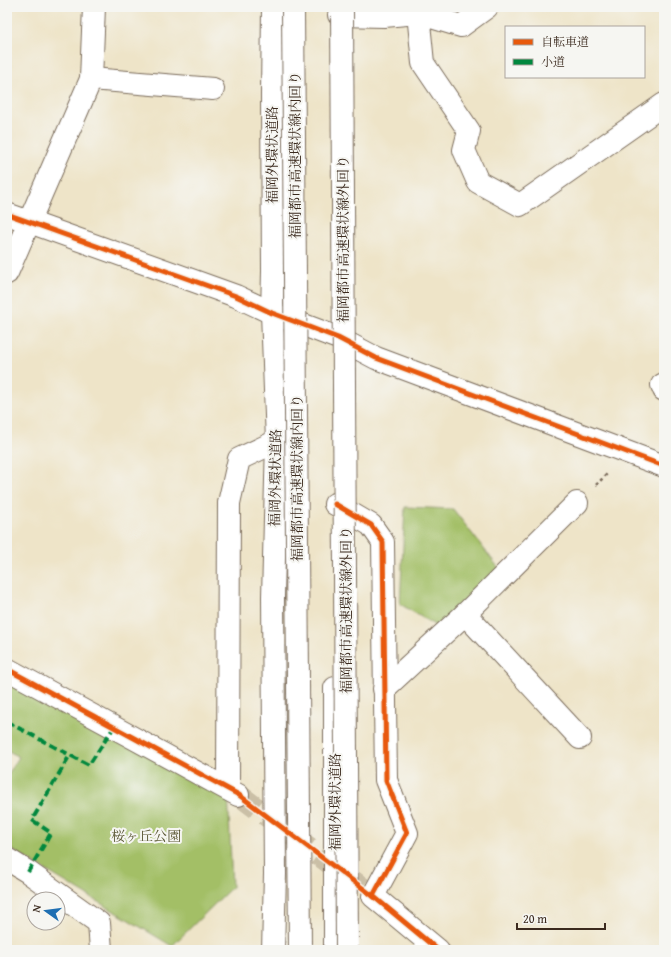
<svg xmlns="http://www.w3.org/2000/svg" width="671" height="957" viewBox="0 0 671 957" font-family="'Gentium Book Plus','Noto Serif JP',serif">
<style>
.green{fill:#a3bf66;stroke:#6f7442}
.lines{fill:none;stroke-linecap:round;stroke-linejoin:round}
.street-tunnel{stroke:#cabfa6;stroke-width:22;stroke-dasharray:22 11;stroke-linecap:butt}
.street-casing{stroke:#7a6b5a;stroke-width:24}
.highway-casing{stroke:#7a6b5a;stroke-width:24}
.path{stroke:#7a6b5a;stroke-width:2.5;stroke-dasharray:3 3;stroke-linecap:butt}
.street{stroke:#fff;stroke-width:22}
.highway{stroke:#fff;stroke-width:22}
.highway-bridge-casing{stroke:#7a6b5a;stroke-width:24;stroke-linecap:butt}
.highway-bridge{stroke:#fff;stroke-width:22}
.quiet{stroke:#00873e;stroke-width:4;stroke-dasharray:8 4;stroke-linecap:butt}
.cycleway-casing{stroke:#f6f6f2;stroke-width:8}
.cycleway{stroke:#e8590c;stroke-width:5}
.labels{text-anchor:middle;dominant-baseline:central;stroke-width:4;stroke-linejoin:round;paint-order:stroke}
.street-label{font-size:14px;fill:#3b2a1e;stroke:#f6f6f2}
.park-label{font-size:14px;fill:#5a5734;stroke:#f6f6f2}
</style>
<rect width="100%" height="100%" fill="#f6f6f2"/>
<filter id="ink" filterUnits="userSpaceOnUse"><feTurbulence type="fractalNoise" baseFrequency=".025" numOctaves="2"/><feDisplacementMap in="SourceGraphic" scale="8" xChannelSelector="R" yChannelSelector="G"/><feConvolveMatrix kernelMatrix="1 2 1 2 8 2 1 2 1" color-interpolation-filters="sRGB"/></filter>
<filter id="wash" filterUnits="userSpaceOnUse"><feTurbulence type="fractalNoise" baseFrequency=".012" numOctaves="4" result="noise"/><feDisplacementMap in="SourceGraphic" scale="16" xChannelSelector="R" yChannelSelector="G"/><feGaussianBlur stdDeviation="0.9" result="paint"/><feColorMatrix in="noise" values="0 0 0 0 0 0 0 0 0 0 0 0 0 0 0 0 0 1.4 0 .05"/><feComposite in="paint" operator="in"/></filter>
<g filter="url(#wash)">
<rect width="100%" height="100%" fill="#eee4c8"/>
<!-- green -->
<g class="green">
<path d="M405 507 453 509 501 571 436 626 400 604Z"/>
<path d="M7 669 228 789 232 887 172 946 7 847V776L19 757 7 750Z"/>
</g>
</g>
<g filter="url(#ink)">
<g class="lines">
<!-- street-tunnel -->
<path class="street-tunnel" d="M239 795 373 896"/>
<!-- street casing -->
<g class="street-casing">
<g id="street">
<path d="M418 13 423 63 469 131 464 150 478 182 520 205 664 104"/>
<path d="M339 15 384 16 418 13 461 26 487 7"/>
<path d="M91 79 213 89"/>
<path d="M7 214 236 296 272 313 338 338 376 358 664 466"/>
<path d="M7 273 91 79 94 7"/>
<path d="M664 384 662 385 664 390"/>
<path d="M335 504 371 525 383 542 386 780 407 833 373 896 438 950"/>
<path d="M465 614 577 503"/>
<path d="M7 669 238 795"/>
<path d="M384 689 465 614 580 738"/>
<path d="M228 789 229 503 239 459 277 441"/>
<path d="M7 859 28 872 99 923 101 950"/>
</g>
</g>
<!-- highway casing -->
<g class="highway-casing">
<g id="highway">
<path d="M273 7 272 95 273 271 272 313 277 441 273 597 275 874 273 950"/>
<path d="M335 688V950"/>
</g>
</g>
<!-- path -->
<path class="path" d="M596 485 608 473"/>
<!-- street -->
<use href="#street" class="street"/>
<!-- highway -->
<use href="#highway" class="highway"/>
<!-- highway-bridge casing -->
<g class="highway-bridge-casing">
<g id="highway-bridge">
<path d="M293 7 300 950"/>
<path d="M342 7 347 950"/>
</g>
</g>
<!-- highway-bridge -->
<use href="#highway-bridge" class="highway-bridge"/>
<!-- quiet -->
<g class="quiet">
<path d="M7 722 89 765 114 727"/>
<path d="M28 872 51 833 32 820 70 755"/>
</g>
<!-- cycleway casing -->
<g class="cycleway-casing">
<g id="cycleway">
<path d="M7 214 236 296 272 313 338 338 376 358 664 466"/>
<path d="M335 504 371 525 383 542 386 780 407 833 373 896"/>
<path d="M7 669 239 795 373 896 438 950"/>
</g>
</g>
<!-- cycleway -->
<use href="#cycleway" class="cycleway"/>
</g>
</g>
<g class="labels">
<!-- street labels -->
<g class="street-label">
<text transform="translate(272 155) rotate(-90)">福岡外環状道路</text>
<text transform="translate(295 155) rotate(-90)">福岡都市高速環状線内回り</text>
<text transform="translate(343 239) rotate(-90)">福岡都市高速環状線外回り</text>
<text transform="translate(275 478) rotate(-89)">福岡外環状道路</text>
<text transform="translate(297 478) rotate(-90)">福岡都市高速環状線内回り</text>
<text transform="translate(346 610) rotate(-90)">福岡都市高速環状線外回り</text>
<text transform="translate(335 802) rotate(-90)">福岡外環状道路</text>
</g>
<!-- park labels -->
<g class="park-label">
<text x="146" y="836">桜ヶ丘公園</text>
</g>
</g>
<!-- margin -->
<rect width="671" height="957" fill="none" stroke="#f6f6f2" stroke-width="24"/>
<!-- legend -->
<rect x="505" y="26" width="140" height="52" fill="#f6f6f2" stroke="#aba49d"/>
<rect x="513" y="39" width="20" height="6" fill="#e8590c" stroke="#aba49d"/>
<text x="541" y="46" font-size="12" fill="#3b2a1e">自転車道</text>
<rect x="513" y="59" width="20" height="6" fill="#00873e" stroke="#aba49d"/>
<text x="541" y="66" font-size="12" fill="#3b2a1e">小道</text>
<!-- north arrow -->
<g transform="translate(46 911) rotate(284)"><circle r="19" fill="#f6f6f2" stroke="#aba49d"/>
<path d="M0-3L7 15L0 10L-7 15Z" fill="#1f6fb2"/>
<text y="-6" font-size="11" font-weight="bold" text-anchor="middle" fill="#3b2a1e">N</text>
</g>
<!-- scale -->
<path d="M517 923v6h88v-6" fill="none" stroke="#3b2a1e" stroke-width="2"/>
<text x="523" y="923" font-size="12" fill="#3b2a1e" stroke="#f6f6f2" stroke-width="3" paint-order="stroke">20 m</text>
</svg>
